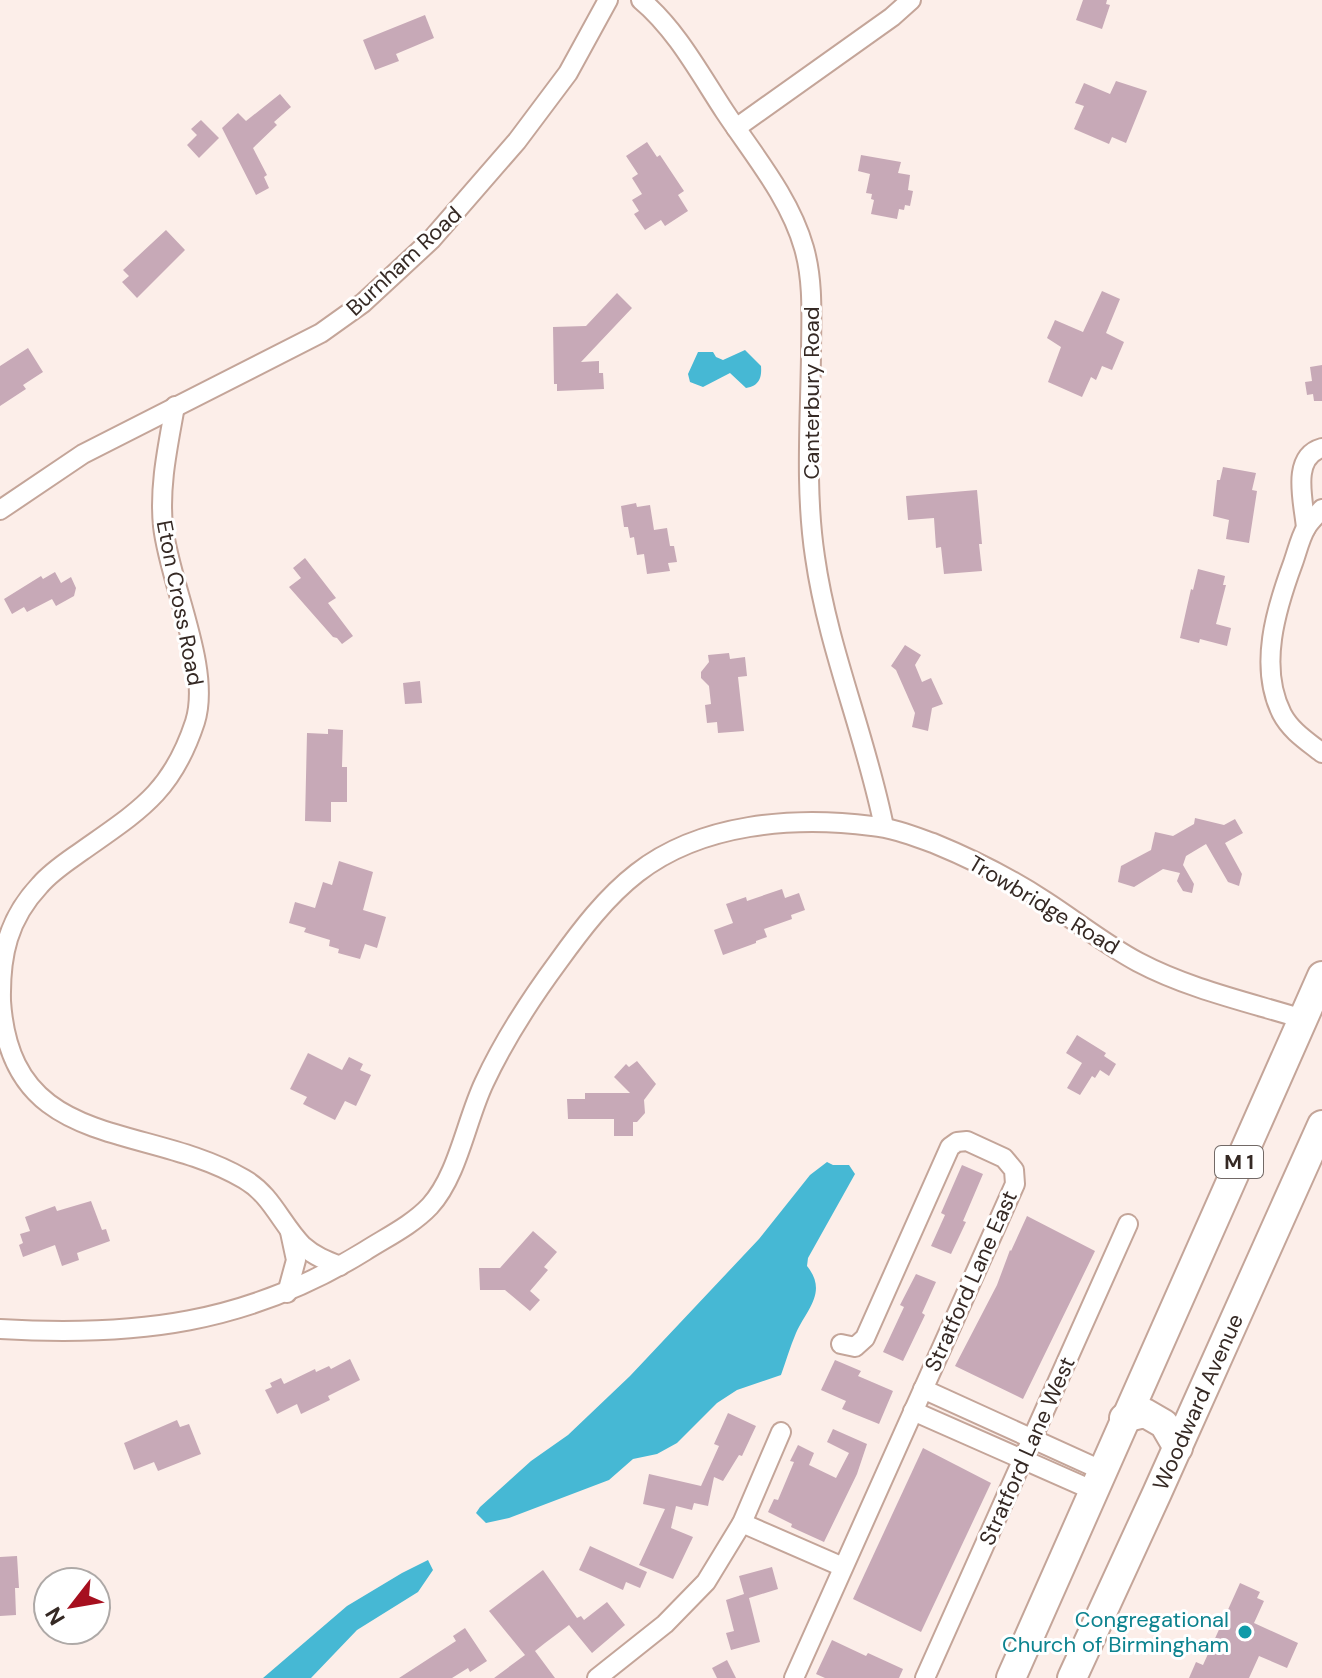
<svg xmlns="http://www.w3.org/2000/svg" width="1322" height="1678" viewBox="0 0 1322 1678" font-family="'DM Sans',sans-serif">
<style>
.water{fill:#46b8d4}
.building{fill:#c7a9b7}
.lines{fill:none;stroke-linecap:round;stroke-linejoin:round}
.minor-casing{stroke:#c4a599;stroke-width:22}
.primary-casing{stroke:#c4a599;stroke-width:32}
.minor{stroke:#fff;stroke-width:18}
.primary{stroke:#fff;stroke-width:28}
.culture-dot{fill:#0f9aa8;stroke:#fff;stroke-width:3}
.labels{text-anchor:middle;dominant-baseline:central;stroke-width:6;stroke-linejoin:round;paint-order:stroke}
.shield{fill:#fff;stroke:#726966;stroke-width:2}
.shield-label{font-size:20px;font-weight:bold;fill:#352924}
.street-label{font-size:22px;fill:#352924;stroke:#fff}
.culture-label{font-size:22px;fill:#0d838f;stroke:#fff;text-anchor:end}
</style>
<rect width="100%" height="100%" fill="#fceee9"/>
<!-- water -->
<g class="water">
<path d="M745 350 761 366C762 378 759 386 746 388L730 373 703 387 690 382 688 374 698 352H713L716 357 723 360Z"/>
<path d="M827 1162 833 1165H849L855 1174 808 1258 807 1266C828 1292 807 1309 796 1333 790 1347 786 1361 781 1375L737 1390 717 1403 677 1443 657 1454 633 1459 609 1480 509 1518 486 1523 476 1513 480 1507 531 1461 568 1435 630 1376 759 1239 810 1175Z"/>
<path d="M428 1560 433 1570 418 1592 357 1630 311 1678H263L347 1606 402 1573Z"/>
</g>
<!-- building -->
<g class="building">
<path d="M1083 0H1107L1106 4 1110 5 1102 29 1076 20Z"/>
<path d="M425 15 434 38 396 54 399 61 375 70 363 40Z"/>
<path d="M1116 81 1147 91 1126 143 1112 137 1109 144 1074 129 1084 106 1075 103 1084 83 1110 94Z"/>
<path d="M280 94 291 107 274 122 277 125 253 148 267 175 264 177 269 188 256 195 222 128 238 113 246 121Z"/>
<path d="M201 120 219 138 199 158 187 145 197 135 191 129Z"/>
<path d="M647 142 657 157 660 155 684 191 678 195 688 211 665 226 661 220 645 230 634 214 639 211 632 200 642 194 632 178 638 174 626 156Z"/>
<path d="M861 155 901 162 898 173 910 175 908 190 913 191 910 206 905 205 904 210 899 209 897 219 871 214 874 200 871 199 872 194 866 193 870 174 858 171Z"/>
<path d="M166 230 185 250 137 298 122 282 129 276 123 270Z"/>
<path d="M1102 291 1120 299 1106 333 1124 342 1112 370 1102 366 1096 380 1091 377 1082 397 1048 382 1061 347 1047 338 1055 320 1083 332Z"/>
<path d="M617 293 632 308 581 362 599 361V373H603L604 389 557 391V384H554L553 327 586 326Z"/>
<path d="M28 348 43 372 23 385 26 389 0 406V366Z"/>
<path d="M1322 365V401H1314L1313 394 1307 395 1305 382 1312 381 1310 367Z"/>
<path d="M1223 467 1256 473 1252 490 1257 491 1249 543 1226 539 1229 520 1213 516 1217 480H1220Z"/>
<path d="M977 490 982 544H979L982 571 944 574 941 547 936 548 934 518 908 520 906 496Z"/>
<path d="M636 503 637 507 650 505 654 530 667 528 670 546H674L677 562 668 563 670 571 647 574 644 554 637 555 634 537 630 538 628 527H624L621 506Z"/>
<path d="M305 558 336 598 328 603 353 636 342 644 337 638 333 637 289 587 301 578 293 568Z"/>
<path d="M1198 569 1225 576 1223 585H1226L1216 624 1231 628 1227 646 1200 639 1199 643 1180 638 1191 589 1193 590Z"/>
<path d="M55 572 61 583 71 577 76 588 74 596 56 606 52 599 27 612 24 607 12 614 4 599 41 576 43 579Z"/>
<path d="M905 645 921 655 915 665 922 682 931 678 943 704 932 708 928 731 912 727 915 713 896 670 891 666Z"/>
<path d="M729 653 730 659 745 657 747 676 738 677 744 731 718 733 717 722 707 723 705 705 711 704 709 686 701 678V672L709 662 708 655Z"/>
<path d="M420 681 422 703 405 704 403 683Z"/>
<path d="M328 729 343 730 342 767H347V802H331V822L305 821 307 733 328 734Z"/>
<path d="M1195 818 1224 825 1235 819 1243 833 1225 843 1242 874 1239 886 1228 882 1206 844 1186 856 1183 865 1194 884 1192 893 1183 891 1177 881 1180 873 1163 869 1134 887 1118 882 1121 866 1151 850 1155 832 1173 836 1194 824Z"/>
<path d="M339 861 373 872 363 910 386 917 377 948 365 944 360 959 338 953 339 949 329 946 330 940 304 932 306 928 289 923 295 902 315 908 323 882 332 885Z"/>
<path d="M782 889 785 898 799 893 805 910 791 915 792 919 764 929 767 937 756 941V943L723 955 714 930 733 923 726 904 746 897 747 901Z"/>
<path d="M1077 1035 1106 1053 1104 1056 1116 1064 1109 1076 1100 1070 1095 1078 1092 1076 1080 1095 1067 1088 1082 1063 1066 1053Z"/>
<path d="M308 1053 342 1070 349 1057 363 1064 360 1070 371 1075 356 1106 345 1101 335 1120 303 1104 307 1097 290 1089Z"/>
<path d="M637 1061 656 1084 644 1100 645 1113 637 1122H633V1136H614V1119H568L567 1099H585V1093H630L614 1077 626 1064 629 1067Z"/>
<path d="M962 1165 983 1174 963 1221 966 1222 951 1254 931 1246 945 1215 941 1213Z"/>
<path d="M91 1201 102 1230 106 1229 110 1241 77 1253 79 1260 62 1266 55 1245 23 1257 19 1245 23 1243 20 1234 30 1231 25 1217 55 1206 57 1211Z"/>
<path d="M1027 1216 1095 1251 1023 1399 955 1366 997 1285 1010 1250 1011 1251Z"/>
<path d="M533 1231 557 1252 544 1267 548 1270 530 1291 540 1300 530 1311 505 1290H480L479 1268H500Z"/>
<path d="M916 1274 936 1282 922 1313 925 1315 903 1361 883 1352 904 1307 900 1305Z"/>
<path d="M350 1359 360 1380 328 1396 330 1400 301 1414 297 1404 277 1414 265 1390 272 1387 270 1383 281 1378 284 1384 315 1369 316 1372 329 1366 331 1369Z"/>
<path d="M835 1360 861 1371 858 1376 893 1391 879 1424 842 1409 846 1401 821 1390Z"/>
<path d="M728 1413 756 1426 742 1456 739 1455 723 1481 714 1477 708 1506 694 1503 692 1510 676 1506 671 1528 693 1537 673 1579 639 1565 665 1509 643 1504 649 1474 701 1486 719 1446 714 1444Z"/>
<path d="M177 1420 180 1427 189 1424 201 1454 158 1471 154 1462 134 1470 124 1443Z"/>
<path d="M833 1429 867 1444 857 1474 824 1542 791 1527 792 1524 768 1512 774 1499 778 1500 794 1462 790 1461 798 1445 814 1453 809 1465 836 1478 849 1453 827 1442Z"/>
<path d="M923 1448 991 1483 921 1632 853 1599Z"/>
<path d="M590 1546 647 1572 640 1588 626 1582 623 1590 579 1570Z"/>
<path d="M17 1556 19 1588H15L16 1615 0 1616V1557Z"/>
<path d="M772 1567 778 1589 749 1598 760 1642 731 1650 726 1633 734 1631 726 1600 744 1594 739 1576Z"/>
<path d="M543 1570 577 1618 581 1616 584 1620 607 1602 625 1625 592 1653 569 1625 545 1643 535 1651 555 1678H494L525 1655 489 1611Z"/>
<path d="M1240 1583 1260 1592 1257 1598 1264 1601 1254 1623 1298 1643 1287 1668 1259 1656 1249 1678H1189L1196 1662 1203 1665Z"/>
<path d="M465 1628 487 1661 470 1672 468 1668 452 1678H399L456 1641 453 1636Z"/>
<path d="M832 1640 866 1656 868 1653 903 1669 899 1678H825L816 1674Z"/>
<path d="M727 1660 736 1678H717L712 1668Z"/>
</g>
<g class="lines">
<!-- minor casing -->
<g class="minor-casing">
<g id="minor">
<path d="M641 0C676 29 700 74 725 112 753 154 790 198 804 248 814 283 811 320 811 356 810 423 805 491 815 557 828 649 866 736 884 827"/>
<path d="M736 128 892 17 911 0"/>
<path d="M175 406C168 446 159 485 163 526 169 583 212 668 195 722 172 792 140 810 82 851 68 861 52 871 40 885 8 919 0 955 1 1001 11 1153 145 1121 244 1179 272 1195 281 1224 303 1246 314 1256 327 1261 340 1266"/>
<path d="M1322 509C1317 515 1310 521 1306 528 1300 538 1297 552 1293 563 1276 609 1258 667 1282 714 1291 731 1307 741 1322 753"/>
<path d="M0 510 83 454 321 333 363 303 431 240 517 141 568 73 608 0"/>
<path d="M1306 528C1304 503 1290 457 1322 448"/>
<path d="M287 1293 296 1260 290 1232"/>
<path d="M0 1329C135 1337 247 1324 365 1251 387 1237 412 1225 430 1206 458 1175 466 1121 484 1083 504 1040 530 1000 558 962 581 930 606 897 637 873 701 823 794 816 872 826 893 828 913 836 933 843 972 859 1010 878 1045 901 1076 921 1106 945 1138 962 1189 989 1248 1002 1303 1019"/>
<path d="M923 1389 1101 1470"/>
<path d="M913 1411 1092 1490"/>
<path d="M742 1523 843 1567"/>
<path d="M597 1678 665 1624 706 1582 742 1523 781 1432"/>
<path d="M794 1678 1015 1184 1014 1170 1004 1158 967 1141 957 1142 950 1147 865 1338 855 1347 841 1344"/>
<path d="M925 1678 1128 1224"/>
</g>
</g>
<!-- primary casing -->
<g class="primary-casing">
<g id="primary">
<path d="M1124 1418 1145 1413 1164 1424 1178 1448"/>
<path d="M1011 1678 1322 976"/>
<path d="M1072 1678 1157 1493 1322 1125"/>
</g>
</g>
<!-- minor -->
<use href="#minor" class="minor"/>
<!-- primary -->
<use href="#primary" class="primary"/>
</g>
<!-- markers -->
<circle class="culture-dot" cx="1245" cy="1632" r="8"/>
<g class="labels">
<!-- shield labels -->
<rect class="shield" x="1215" y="1146" width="48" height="32" rx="6"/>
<g class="shield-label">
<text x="1239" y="1162">M 1</text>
</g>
<!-- street labels -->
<g class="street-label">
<text transform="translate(404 261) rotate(-43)">Burnham Road</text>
<text transform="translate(811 393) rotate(-90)">Canterbury Road</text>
<text transform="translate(180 603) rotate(79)">Eton Cross Road</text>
<text transform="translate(1044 905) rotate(31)">Trowbridge Road</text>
<text transform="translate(971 1281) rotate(-66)">Stratford Lane East</text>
<text transform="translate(1198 1402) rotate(-66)">Woodward Avenue</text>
<text transform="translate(1027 1451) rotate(-66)">Stratford Lane West</text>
</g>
<!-- culture labels -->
<g class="culture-label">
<text x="1229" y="1619">Congregational<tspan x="1229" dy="25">Church of Birmingham</tspan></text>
</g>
</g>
<!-- north arrow -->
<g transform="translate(72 1606) rotate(239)"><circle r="38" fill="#ffffff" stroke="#aea9a7" stroke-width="2"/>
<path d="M0-6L14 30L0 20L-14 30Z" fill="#a60f1f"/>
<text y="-12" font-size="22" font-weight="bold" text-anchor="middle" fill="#352924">N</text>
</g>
</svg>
